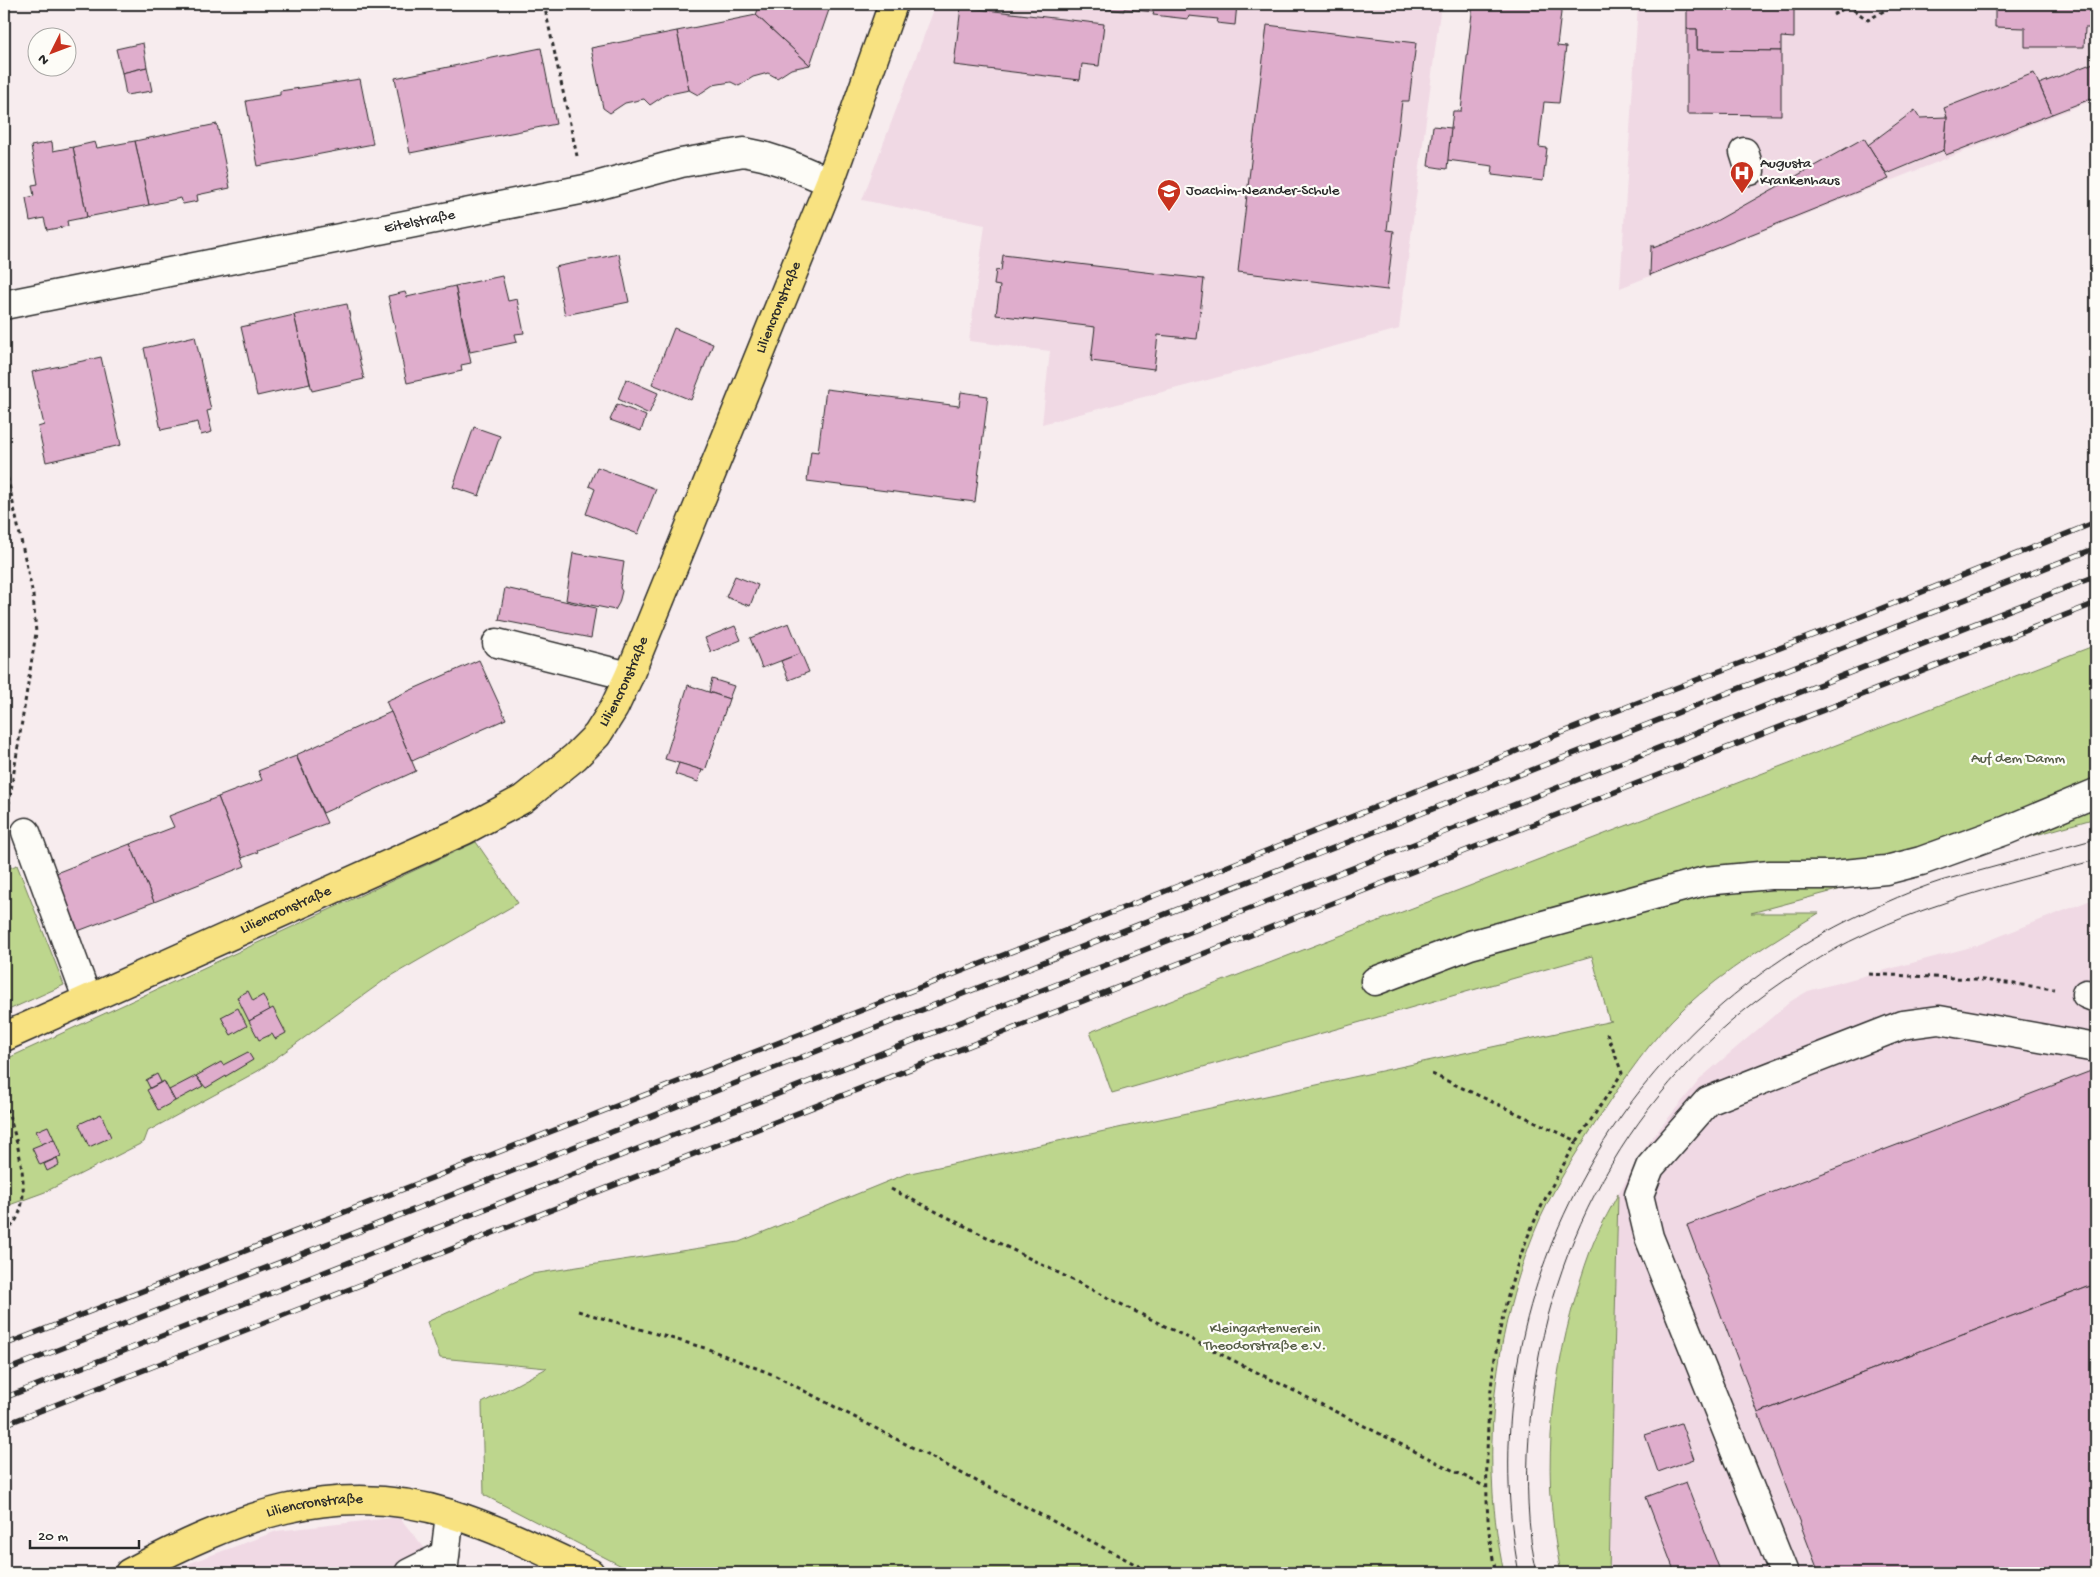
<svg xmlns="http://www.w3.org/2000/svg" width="2100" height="1577" viewBox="0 0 2100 1577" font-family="'Gochi Hand',sans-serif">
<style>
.built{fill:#f0d9e4}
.green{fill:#bdd68d;stroke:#74805c}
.building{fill:#dfadcc;stroke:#2b2b2b}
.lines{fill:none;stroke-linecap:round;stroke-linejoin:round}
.minor-casing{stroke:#2b2b2b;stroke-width:31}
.major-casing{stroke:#2b2b2b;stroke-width:31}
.path{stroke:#2b2b2b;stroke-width:3;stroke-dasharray:4 4;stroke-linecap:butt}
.minor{stroke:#fdfcf7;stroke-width:28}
.major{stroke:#f8e281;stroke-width:28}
.tram{stroke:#2b2b2b;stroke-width:1}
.rail-casing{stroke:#2b2b2b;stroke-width:5.5}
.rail{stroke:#fdfcf7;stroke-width:4;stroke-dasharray:11;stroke-linecap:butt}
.labels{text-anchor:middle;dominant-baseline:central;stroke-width:4.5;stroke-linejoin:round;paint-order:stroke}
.poi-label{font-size:15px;fill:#2b2b2b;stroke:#fdfcf7;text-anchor:start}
.street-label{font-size:15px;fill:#2b2b2b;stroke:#fdfcf7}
.park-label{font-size:15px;fill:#575e48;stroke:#fdfcf7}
</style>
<rect width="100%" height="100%" fill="#f7ecee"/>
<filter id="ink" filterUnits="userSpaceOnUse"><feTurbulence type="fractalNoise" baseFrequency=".02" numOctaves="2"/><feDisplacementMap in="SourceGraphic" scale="10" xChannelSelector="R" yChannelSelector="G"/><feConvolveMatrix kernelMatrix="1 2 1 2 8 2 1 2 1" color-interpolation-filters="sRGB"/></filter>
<g filter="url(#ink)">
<!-- built -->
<g class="built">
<path d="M936 4H1441L1399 329 1042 424 1050 351 969 341 985 225 862 200Z"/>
<path d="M1638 4H2096V99L1620 288Z"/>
<path d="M2096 898V1573H1609L1618 1194 1651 1139 1702 1077 1791 1001 1808 991 1975 946Z"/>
<path d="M399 1517 432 1557 430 1573H173L190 1563 277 1531Z"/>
</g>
<!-- green -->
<g class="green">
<path d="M2096 645V818L1905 872 1751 913H1819C1773 941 1725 970 1684 1008 1651 1039 1625 1078 1600 1116 1576 1153 1551 1191 1534 1233 1492 1339 1480 1462 1504 1573H635L484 1495 482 1403 547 1368 440 1358 427 1322 532 1274 739 1242 906 1174 1612 1021 1609 1020 1592 956 1112 1093 1090 1032Z"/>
<path d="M476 842 518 903 386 979 258 1071 148 1131 144 1142 45 1192 4 1207V1060Z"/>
<path d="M17 865 64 985 4 1012V870Z"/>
<path d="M1618 1194 1609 1573H1561C1558 1556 1554 1538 1553 1521 1543 1430 1560 1334 1591 1249 1598 1230 1609 1212 1618 1194Z"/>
</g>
<!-- building -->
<g class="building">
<path d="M760 4H831L810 65 756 15Z"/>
<path d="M1106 4H1237L1235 25 1217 23 1218 19 1189 16 1188 19 1153 15 1154 12 1124 9V11L1105 9Z"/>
<path d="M1473 4H1562L1557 46 1566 47 1559 103 1544 102 1539 147 1547 148 1543 181 1492 175 1493 166 1447 160 1453 111H1461Z"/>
<path d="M1687 4H1794V38L1781 37V51L1697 50V29H1687Z"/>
<path d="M1995 4H2096V28H2085L2084 47H2025V28L1995 27Z"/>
<path d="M961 7 1104 24 1099 66 1082 64 1080 80 954 65Z"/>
<path d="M756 15 810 65 791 69 777 78 768 73 753 77 739 86 731 82 713 85 698 95 689 90 677 31Z"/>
<path d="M1267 25 1416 43 1409 101H1402L1387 230 1394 231 1387 290 1238 272Z"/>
<path d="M1687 29H1697V50L1781 51V115L1687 114Z"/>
<path d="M677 31 689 90 665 95 650 105 644 99 625 103 610 113 603 108 591 48Z"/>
<path d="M143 43 147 67 122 73 116 49Z"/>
<path d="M541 48 556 124 410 153 395 78Z"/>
<path d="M2096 62V97L2052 114 2039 84Z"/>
<path d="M147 67 152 91 126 95 122 73Z"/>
<path d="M2034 73 2052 114 1946 155 1944 150 1947 117 1944 108Z"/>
<path d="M360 79 373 144 258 166 246 101 280 95V91Z"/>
<path d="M1915 110 1920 118 1947 117 1944 150 1887 174 1868 145Z"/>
<path d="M217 124 230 188 197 195 198 201 183 204 181 198 149 205 135 141Z"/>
<path d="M1433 126 1451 128 1447 169 1428 166Z"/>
<path d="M1864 138 1889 179 1650 275 1651 246H1654L1653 248 1700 230Z"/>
<path d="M135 141 149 205 87 217 73 147 95 142 97 148Z"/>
<path d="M52 142 53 151 73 147 87 217 67 221 68 226 47 230 44 218 30 221 26 198 34 196 32 185 38 184 31 146Z"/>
<path d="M4 210 9 238 4 239Z"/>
<path d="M619 254 629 302 565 315 555 267Z"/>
<path d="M1003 255 1204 279 1197 339 1158 335 1154 369 1091 361 1095 327 996 315 1000 286 994 285 996 270 1001 271Z"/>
<path d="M502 276 508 301 517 299 524 333 515 334 517 342 470 352 455 286Z"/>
<path d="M455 286 471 363 461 365 462 371 407 383 388 296 405 292 407 297Z"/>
<path d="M347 304 364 379 312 391 294 315Z"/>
<path d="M294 315 310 384 257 396 241 327Z"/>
<path d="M674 328 713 344 691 400 652 384Z"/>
<path d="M195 336 211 410 207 411 212 432 201 435 198 422 161 430 144 348Z"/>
<path d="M101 357 121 445 46 462 38 427 44 425 32 372Z"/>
<path d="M626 379 658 393 649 414 618 399Z"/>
<path d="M826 389 959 406 961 392 988 396 975 502 807 481 811 451 818 452Z"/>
<path d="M617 404 646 416 641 431 610 420Z"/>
<path d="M474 427 500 436 479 496 453 487Z"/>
<path d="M597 467 656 489 638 534 586 514 595 489 589 486Z"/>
<path d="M573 553 624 562 620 588 622 591 619 603 615 610 566 600Z"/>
<path d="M735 576 758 585 750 606 726 597Z"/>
<path d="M505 588 596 608 591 638 499 620Z"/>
<path d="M789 623 801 653 762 668 750 638Z"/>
<path d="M735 626 741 640 711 652 705 638Z"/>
<path d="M801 653 809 672 789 680 781 661Z"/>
<path d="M479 660 506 719 412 761 386 701Z"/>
<path d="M712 679 734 686 729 699 709 692Z"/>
<path d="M688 685 729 699 705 771 665 759Z"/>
<path d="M391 712 416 771 323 813 296 755Z"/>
<path d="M296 756 327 823 257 850 258 852 242 858 218 797 262 780 258 771Z"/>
<path d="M679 763 702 770 698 782 675 774Z"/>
<path d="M218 797 245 866 154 902 130 844 174 827 169 816Z"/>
<path d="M130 844 154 902 78 931 56 873Z"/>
<path d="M248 991 253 1001 263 995 270 1010 249 1021 237 997Z"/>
<path d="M238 1008 247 1026 231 1035 221 1017Z"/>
<path d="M273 1008 286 1033 275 1039 272 1034 259 1040 249 1021Z"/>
<path d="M248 1052 253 1060 206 1088 196 1076 221 1062 223 1065Z"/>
<path d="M2091 1071 2096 1074V1284L1758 1413 1687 1225Z"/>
<path d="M157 1074 161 1082 150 1088 146 1080Z"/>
<path d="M196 1076 203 1086 175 1101 169 1090Z"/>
<path d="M164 1081 175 1101 158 1110 147 1090Z"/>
<path d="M101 1114 111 1137 89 1147 79 1124Z"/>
<path d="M48 1126 54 1139 42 1144 36 1131Z"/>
<path d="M54 1139 61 1156 40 1165 32 1148Z"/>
<path d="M57 1158 59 1165 47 1171 44 1164Z"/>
<path d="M2096 1284V1573H1819L1758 1413Z"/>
<path d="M1681 1423 1694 1459 1658 1472 1645 1435Z"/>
<path d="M1686 1482 1721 1573H1675L1646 1497Z"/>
</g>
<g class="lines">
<!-- minor casing -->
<g class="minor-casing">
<g id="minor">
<path d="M1744 152 1750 171"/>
<path id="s1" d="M4 305 585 189 681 163 744 152 763 156 788 164 830 182"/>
<path d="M497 643 629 676"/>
<path d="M26 832 87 998"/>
<path d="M1375 981 1470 945 1705 881 1770 875H1833L1886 870 1921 861 2007 830 2096 793"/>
<path d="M2086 994 2096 998"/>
<path d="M409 1573 445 1555"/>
<path d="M443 1573 450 1514"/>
<path d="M1784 1573 1649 1237 1639 1195 1650 1167 1708 1101 1902 1025 1939 1020 2096 1048"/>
</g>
</g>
<!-- major casing -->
<g class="major-casing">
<g id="major">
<path id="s2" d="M4 1037 465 830 523 799 575 757 597 735 614 708 629 676 830 182 893 4"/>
<path id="s3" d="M129 1573C232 1518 334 1477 451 1514 499 1529 545 1552 590 1573"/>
</g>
</g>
<!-- path -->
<g class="path">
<path d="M544 4 577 156"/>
<path d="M1833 15 1848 6 1868 20 1896 4"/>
<path d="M4 462 33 595 36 633 9 803"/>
<path d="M1869 974 1975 979 2054 989"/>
<path d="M1432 1074 1577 1141C1557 1176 1537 1211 1523 1249 1498 1316 1488 1386 1487 1457 1486 1495 1487 1536 1496 1573"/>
<path d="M4 1101C15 1132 41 1211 4 1232"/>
<path d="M1577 1141 1622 1073 1606 1031"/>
<path d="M891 1189 1486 1487"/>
<path d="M578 1311 708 1349 774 1375 1152 1573"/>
</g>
<!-- minor -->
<use href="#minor" class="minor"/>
<!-- major -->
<use href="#major" class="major"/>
<!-- tram -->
<g class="tram">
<path d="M1519 1573C1468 1309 1609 1041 1847 921 1873 908 1901 895 1929 885 1945 879 1963 875 1979 871 2018 860 2057 850 2096 839"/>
<path d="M1537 1573C1527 1531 1526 1479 1529 1436 1540 1252 1631 1085 1784 981 1808 965 1833 949 1859 937 1934 901 2016 881 2096 860"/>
</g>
<!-- rail casing -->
<g class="rail-casing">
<g id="rail">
<path d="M4 1345 1103 916 1634 704 1850 621 2096 522"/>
<path d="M4 1371 2096 548"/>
<path d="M4 1398 2096 576"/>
<path d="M4 1425 2096 603"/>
</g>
</g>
<!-- rail -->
<use href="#rail" class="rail"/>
</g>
</g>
<!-- icons -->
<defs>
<g id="hospital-pin" transform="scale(1.25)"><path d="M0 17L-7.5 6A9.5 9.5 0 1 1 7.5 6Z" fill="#c8321e" stroke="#fdfcf7"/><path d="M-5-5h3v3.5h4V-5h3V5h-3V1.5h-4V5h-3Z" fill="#fff"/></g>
<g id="school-pin" transform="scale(1.25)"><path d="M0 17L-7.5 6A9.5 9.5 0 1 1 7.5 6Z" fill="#c8321e" stroke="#fdfcf7"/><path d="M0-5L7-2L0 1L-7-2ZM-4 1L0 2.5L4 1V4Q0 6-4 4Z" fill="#fff"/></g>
</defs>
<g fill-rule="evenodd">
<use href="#hospital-pin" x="1742" y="173"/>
<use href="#school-pin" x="1169" y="191"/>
</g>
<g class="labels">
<!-- poi labels -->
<g class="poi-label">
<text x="1760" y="164">Augusta<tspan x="1760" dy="17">Krankenhaus</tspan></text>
<text x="1186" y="191">Joachim-Neander-Schule</text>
</g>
<!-- street labels -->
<g class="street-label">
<text stroke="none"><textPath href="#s1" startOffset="424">Eitelstraße</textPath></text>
<text stroke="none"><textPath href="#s2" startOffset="1134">Liliencronstraße</textPath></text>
<text stroke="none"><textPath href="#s2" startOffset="729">Liliencronstraße</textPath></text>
<text stroke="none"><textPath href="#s2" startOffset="309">Liliencronstraße</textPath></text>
<text stroke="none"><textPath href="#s3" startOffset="199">Liliencronstraße</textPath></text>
</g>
<!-- park labels -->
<g class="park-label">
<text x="2018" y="759">Auf dem Damm</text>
<text x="1265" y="1329">Kleingartenverein<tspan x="1265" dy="17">Theodorstraße e.V.</tspan></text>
</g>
</g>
<!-- margin -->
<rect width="2100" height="1577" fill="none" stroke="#fdfcf7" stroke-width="20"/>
<rect x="10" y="10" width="2080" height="1557" fill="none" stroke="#2b2b2b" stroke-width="2" filter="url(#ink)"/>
<!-- north arrow -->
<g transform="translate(52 52) rotate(228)"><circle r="24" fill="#fdfcf7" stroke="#a9a8a5"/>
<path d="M0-4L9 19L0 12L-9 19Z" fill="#c8321e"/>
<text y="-8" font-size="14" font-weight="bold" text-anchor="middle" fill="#2b2b2b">N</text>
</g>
<!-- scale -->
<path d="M30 1540v8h109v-8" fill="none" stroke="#2b2b2b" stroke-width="2.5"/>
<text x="38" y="1540" font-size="15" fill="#2b2b2b" stroke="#fdfcf7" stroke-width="4" paint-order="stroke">20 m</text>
</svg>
